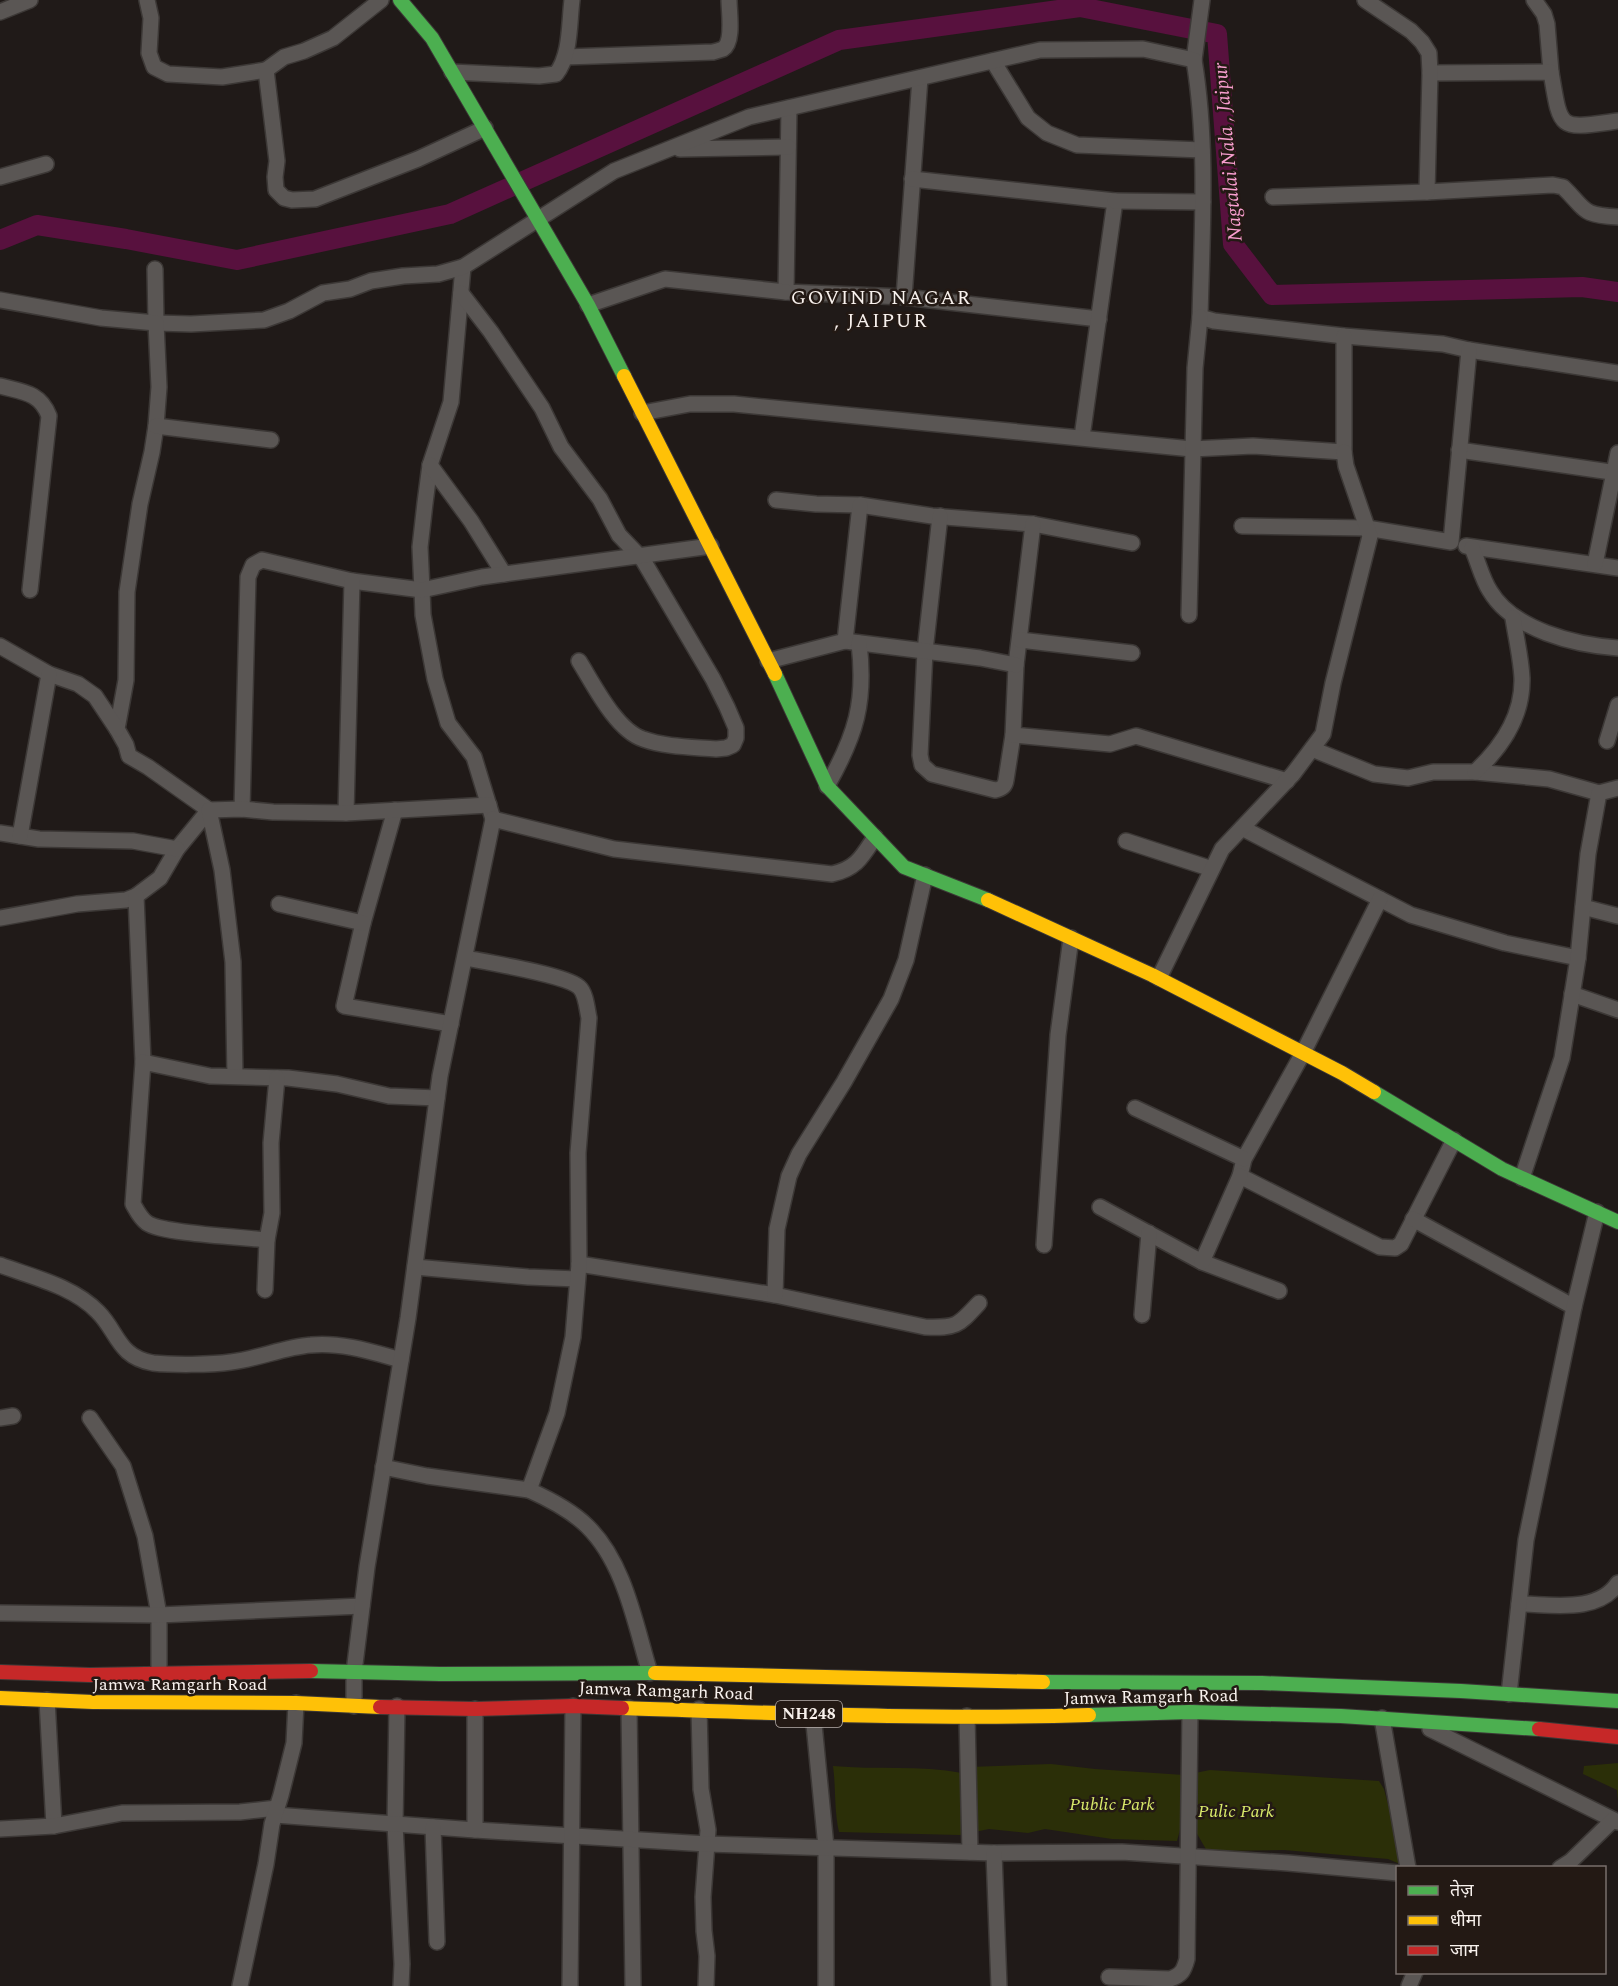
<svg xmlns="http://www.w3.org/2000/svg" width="1618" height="1986" viewBox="0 0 1618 1986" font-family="Spectral,'Noto Sans Devanagari',serif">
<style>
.green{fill:#2b2f08}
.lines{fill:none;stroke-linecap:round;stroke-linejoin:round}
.canal{stroke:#58113e;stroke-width:20}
.street-casing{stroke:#3c3836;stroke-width:18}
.fast-casing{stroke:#3c3836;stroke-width:16}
.slow-casing{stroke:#3c3836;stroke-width:16}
.jam-casing{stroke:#3c3836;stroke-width:16}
.street{stroke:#5a5654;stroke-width:15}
.fast{stroke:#4caf50;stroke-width:14}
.slow{stroke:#ffc107;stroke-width:14}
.jam{stroke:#c62828;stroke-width:14}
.labels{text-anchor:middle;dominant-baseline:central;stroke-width:5;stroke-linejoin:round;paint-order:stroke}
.shield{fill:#231914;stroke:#b8b0ac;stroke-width:1.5}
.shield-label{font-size:16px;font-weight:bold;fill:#f8f1ed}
.street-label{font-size:18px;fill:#f8f1ed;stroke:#231914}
.park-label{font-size:18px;font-style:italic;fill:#d8e96a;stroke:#231914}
.water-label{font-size:20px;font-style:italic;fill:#f89ecf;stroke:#231914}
.neighbourhood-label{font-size:20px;letter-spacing:1.5px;fill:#f8f1ed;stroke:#231914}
</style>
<rect width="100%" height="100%" fill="#201a18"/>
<!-- green -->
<g class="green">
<path d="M1618 1763V1801L1617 1790 1583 1774 1584 1766Z"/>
<path d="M1051 1764 1095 1769 1184 1775 1181 1826 1177 1841 1112 1839 1045 1829 1028 1833 989 1829 960 1835 839 1832C834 1810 836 1788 833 1766 875 1770 920 1765 962 1773L969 1767Z"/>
<path d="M1210 1770 1379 1781 1384 1789 1401 1854 1400 1864 1388 1859 1284 1850 1207 1851 1196 1832 1195 1773Z"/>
</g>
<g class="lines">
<!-- canal -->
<path class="canal" d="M0 240 37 225 126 239 237 260 450 214 839 40 1080 7 1217 34 1233 244 1272 295 1582 287 1618 292"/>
<!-- street casing -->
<g class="street-casing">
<g id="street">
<path d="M147 0 151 18 149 53 154 67 168 74 222 77 266 70"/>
<path d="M381 0 333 38 304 51 284 57 266 70 277 161 275 177 276 190 284 198 292 200 315 199 418 159 485 128"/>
<path d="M1534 0 1544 14 1547 24 1551 72"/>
<path d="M0 12 30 0"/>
<path d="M565 57 713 52C717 51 720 50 723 49 734 42 729 12 729 0"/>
<path d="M1194 60 1202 0"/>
<path d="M993 61 1028 118 1047 133 1077 145 1202 150"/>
<path d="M452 72 539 76 556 74C571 55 569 23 572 0"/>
<path d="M1430 73 1551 72C1561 132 1558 129 1618 121"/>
<path d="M920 78 904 297 1099 319"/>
<path d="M789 108 786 292 904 297"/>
<path d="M680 149 788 147"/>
<path d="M0 177 46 164"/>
<path d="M912 179 1115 201 1082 437"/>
<path d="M1427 192 1553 185 1563 187C1587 210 1580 215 1618 217"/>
<path d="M1273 197 1427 192 1430 73 1429 53 1422 42 1411 31 1365 0"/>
<path d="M1115 201 1203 202"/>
<path d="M463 267 451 402 430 465 425 503 420 547 422 590 423 615 435 679 448 723 474 757 493 819"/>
<path d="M155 269 156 323 191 324 264 320 289 311 323 293 350 289 371 281 403 276 438 274 463 267 614 171 749 117 1040 50 1143 49 1194 60C1208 145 1202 232 1200 317L1214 321 1344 336 1443 344 1469 350 1618 373"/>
<path d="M461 293 491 332 542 408 561 447 600 499 619 535 643 560 713 679 727 707 736 728V738L733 745 726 748 716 749C692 747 665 747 643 739 616 730 594 685 579 661"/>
<path d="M0 300 101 318 156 323 159 387 156 426 152 452 140 504 127 592 126 680 117 729 126 745 129 756 148 767 209 810 177 849 160 878 136 896 126 900 77 904 0 918"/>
<path d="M588 305 665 279 786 292"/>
<path d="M0 386C22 392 40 392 49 416L30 590"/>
<path d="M642 413 690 404H734L1192 449 1253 446 1344 452V336"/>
<path d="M156 426 271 440"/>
<path d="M1459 450 1618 473"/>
<path d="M430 465 471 521 504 574"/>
<path d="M776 500 816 504 860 505 932 516 1033 524 1132 543"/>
<path d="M940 516 925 651 920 755 922 765 932 774 995 790C1001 789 1005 787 1006 780L1013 735"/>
<path d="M1033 524 1016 665 1013 735 1110 744 1136 736 1287 781"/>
<path d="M1242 526 1367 528 1451 542 1469 350"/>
<path d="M1466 546 1618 568"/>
<path d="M1472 548C1478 561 1482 579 1490 591 1513 630 1575 645 1618 648"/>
<path d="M1595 564 1618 453"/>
<path d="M1189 615 1195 368 1200 317"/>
<path d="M1020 640 1132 653"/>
<path d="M845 641 980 658 1016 665"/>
<path d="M0 646 49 674 78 684 95 696 117 729"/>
<path d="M768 661 845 641 860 505"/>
<path d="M1607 741 1618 705"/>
<path d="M1312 749 1374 774 1408 778 1433 772H1475L1549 779 1599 793"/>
<path d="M1475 772C1501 748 1523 716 1522 678 1521 658 1516 637 1513 618"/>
<path d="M827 786C856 735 866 702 859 643"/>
<path d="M242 809 248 577 253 565 262 560 352 581 422 590 482 577 711 546"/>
<path d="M395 810 363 923 344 1006 451 1024"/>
<path d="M346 813 352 581"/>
<path d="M1242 828 1411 915 1505 943 1578 958"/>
<path d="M0 833 39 839 133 841 177 849"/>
<path d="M20 836 49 674"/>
<path d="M1126 841 1212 869"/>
<path d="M136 896 143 1062"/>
<path d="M1380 899 1303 1053 1244 1159 1240 1176 1380 1247 1395 1248 1401 1244 1454 1140"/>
<path d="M279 904 363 923"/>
<path d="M1583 907 1618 916"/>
<path d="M1159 978 1222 849 1293 774 1323 734 1333 683 1370 536 1346 466 1344 452"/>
<path d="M1572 994 1618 1010"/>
<path d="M235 1076 233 962 222 870 209 810 242 809 273 812 346 813 489 805"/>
<path d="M1135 1108 1244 1159"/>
<path d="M1522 1178 1562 1058 1578 958 1588 854 1599 793 1618 788"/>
<path d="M1100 1207 1202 1262 1279 1291"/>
<path d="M1413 1219 1574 1307"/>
<path d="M267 1240C243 1237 163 1234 147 1223 140 1218 137 1211 133 1204L143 1062 210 1076 288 1078 337 1084 389 1096 437 1098"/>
<path d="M1044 1245 1058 1035 1071 938"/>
<path d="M1202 1262 1240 1176"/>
<path d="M579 1264 775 1295 925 1327C957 1328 958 1326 979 1303"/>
<path d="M0 1265C32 1277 73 1286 98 1312 118 1332 118 1357 153 1363 172 1365 211 1365 231 1362 258 1359 284 1347 311 1345 341 1342 372 1352 401 1360"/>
<path d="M415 1267 528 1277 577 1279"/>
<path d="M265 1290 267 1240 272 1213 271 1143 277 1078"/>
<path d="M775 1295 777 1229 789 1176 799 1154 844 1082 891 999 906 960 925 875"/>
<path d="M1142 1315 1149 1233"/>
<path d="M0 1418 13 1416"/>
<path d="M90 1418 123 1466 145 1536 159 1615V1673"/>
<path d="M383 1467 427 1476 529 1490 557 1413 573 1337 579 1264 578 1153 589 1018C587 1009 586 993 579 987 566 975 486 962 465 958"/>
<path d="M529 1490C549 1499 571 1510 587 1526 625 1563 635 1624 650 1673"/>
<path d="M1519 1604C1551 1604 1598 1614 1618 1583"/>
<path d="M0 1613 159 1615 362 1606"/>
<path d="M1509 1694 1526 1540 1574 1307 1597 1212"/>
<path d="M47 1700 54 1826"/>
<path d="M354 1706V1672L367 1567 408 1318 440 1076 493 819 614 849 832 874C856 869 862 857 875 837"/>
<path d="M397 1706 395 1824 402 1964 401 1986"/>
<path d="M629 1708 633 1986"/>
<path d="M699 1709 701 1789 708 1830 703 1897 704 1931 707 1956 706 1986"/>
<path d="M813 1714 826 1847V1986"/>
<path d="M967 1716 970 1852"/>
<path d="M1382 1718 1408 1868"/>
<path d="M1430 1729 1618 1822"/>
<path d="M275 1815 475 1830 707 1844 994 1853 1122 1852 1288 1863 1398 1873"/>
<path d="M433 1827 437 1942"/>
<path d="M0 1829 54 1826 122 1813 240 1812 277 1808"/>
<path d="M475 1830V1709"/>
<path d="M994 1853 999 1986"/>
<path d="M1560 1868 1571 1861 1613 1820"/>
<path d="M1109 1977 1170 1979C1182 1975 1184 1970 1187 1959L1190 1712"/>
<path d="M240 1986 266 1864 272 1824 281 1795 294 1743 296 1703"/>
<path d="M570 1986 573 1706"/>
<path d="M1409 1986 1415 1972"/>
</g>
</g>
<!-- fast casing -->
<g class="fast-casing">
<g id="fast">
<path d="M400 0 432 38 588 305 624 376"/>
<path d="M775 674 827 786 904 867 988 900"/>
<path d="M1374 1092 1502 1169 1618 1222"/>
<path d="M311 1671 440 1674 655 1673"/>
<path d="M1043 1682 1262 1683 1461 1691 1618 1701"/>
<path d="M1089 1715 1190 1712 1341 1716 1539 1729"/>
</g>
</g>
<!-- slow casing -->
<g class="slow-casing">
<g id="slow">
<path d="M624 376 775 674"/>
<path d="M988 900 1152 975 1342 1073 1374 1092"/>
<path d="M655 1673 1043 1682"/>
<path d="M0 1698 93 1702 296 1703 380 1707"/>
<path d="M622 1708C777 1713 933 1720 1089 1715"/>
</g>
</g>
<!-- jam casing -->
<g class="jam-casing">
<g id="jam">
<path d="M0 1672 90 1675 311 1671"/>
<path d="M380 1707 475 1709 573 1706 622 1708"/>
<path d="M1539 1729 1618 1737"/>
</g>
</g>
<!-- street -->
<use href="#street" class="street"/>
<!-- fast -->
<use href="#fast" class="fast"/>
<!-- slow -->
<use href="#slow" class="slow"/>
<!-- jam -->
<use href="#jam" class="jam"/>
</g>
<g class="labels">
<!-- shield labels -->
<rect class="shield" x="776" y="1701" width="66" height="26" rx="4.5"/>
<g class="shield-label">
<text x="809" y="1714">NH248</text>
</g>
<!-- street labels -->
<g class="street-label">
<text x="180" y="1684">Jamwa Ramgarh Road</text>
<text transform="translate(666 1691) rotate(2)">Jamwa Ramgarh Road</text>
<text transform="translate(1151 1697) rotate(-1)">Jamwa Ramgarh Road</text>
</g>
<!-- park labels -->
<g class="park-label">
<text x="1112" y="1804">Public Park</text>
<text x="1236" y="1811">Pulic Park</text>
</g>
<!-- water labels -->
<g class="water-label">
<text transform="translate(1228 152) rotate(-95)">Nagtalai Nala , Jaipur</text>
</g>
<!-- neighbourhood labels -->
<g class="neighbourhood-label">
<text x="881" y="298">GOVIND NAGAR<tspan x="881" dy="23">, JAIPUR</tspan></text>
</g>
</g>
<!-- legend -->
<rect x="1396" y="1866" width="210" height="108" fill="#231914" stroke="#786f6b" stroke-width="1.5"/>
<rect x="1408" y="1886" width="30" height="9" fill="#4caf50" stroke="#786f6b" stroke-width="1.5"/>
<text x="1450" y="1896" font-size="18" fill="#f8f1ed">तेज़</text>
<rect x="1408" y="1916" width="30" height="9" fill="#ffc107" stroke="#786f6b" stroke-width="1.5"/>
<text x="1450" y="1926" font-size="18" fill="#f8f1ed">धीमा</text>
<rect x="1408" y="1946" width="30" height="9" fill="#c62828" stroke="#786f6b" stroke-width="1.5"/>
<text x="1450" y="1956" font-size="18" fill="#f8f1ed">जाम</text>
</svg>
